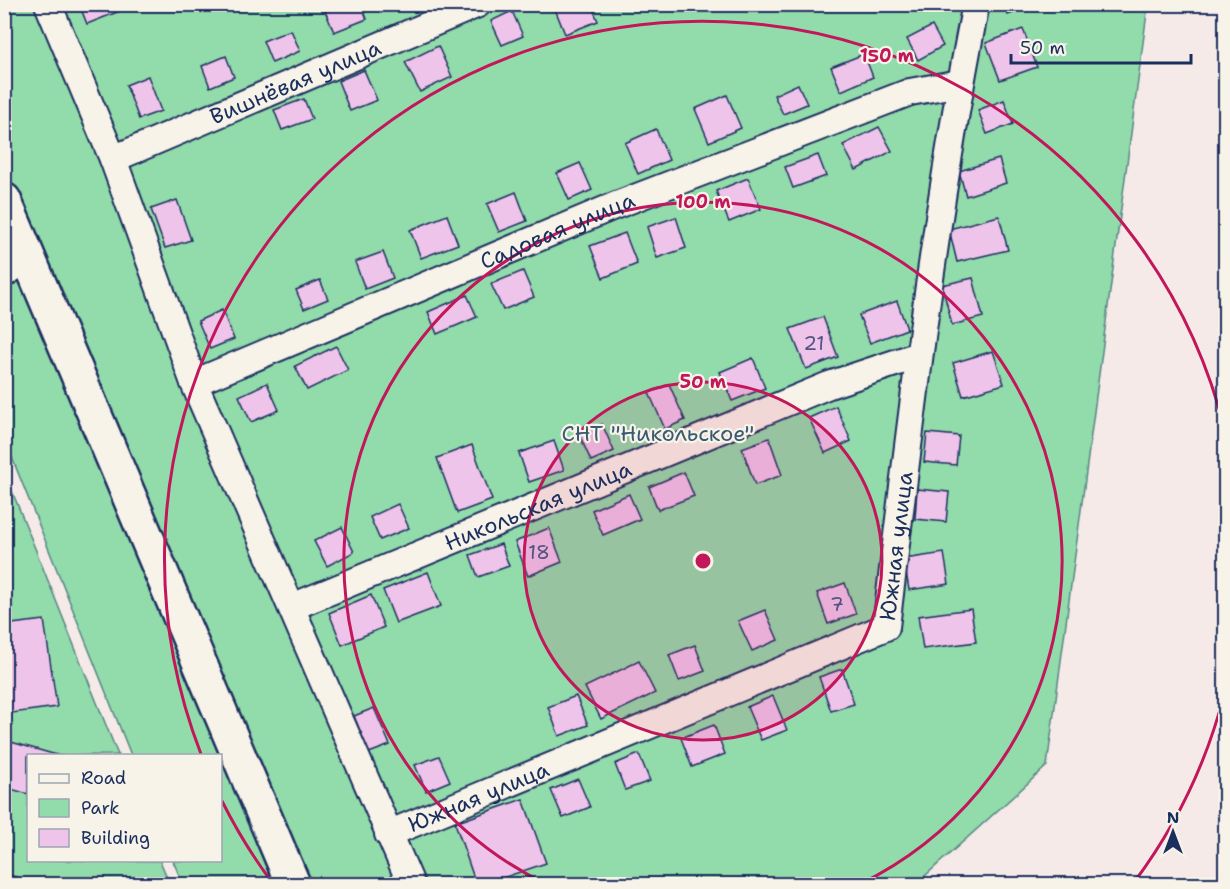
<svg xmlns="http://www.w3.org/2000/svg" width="1230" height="889" viewBox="0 0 1230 889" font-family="'Shantell Sans',sans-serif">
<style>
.green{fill:#92dbab;stroke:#568584;stroke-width:1.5}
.building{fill:#efc4ea;stroke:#1b2f5e;stroke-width:1.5}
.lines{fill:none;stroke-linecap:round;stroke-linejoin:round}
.minor-casing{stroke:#1b2f5e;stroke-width:30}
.tertiary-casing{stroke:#1b2f5e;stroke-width:38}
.minor{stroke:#f7f3e8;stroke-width:26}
.tertiary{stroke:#f7f3e8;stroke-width:33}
.ring{fill:none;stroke:#c2185b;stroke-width:3}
.labels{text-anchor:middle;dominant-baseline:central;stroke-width:4.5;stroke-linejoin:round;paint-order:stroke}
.number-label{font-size:20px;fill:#505481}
.street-label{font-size:22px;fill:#1b2f5e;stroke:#f7f3e8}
.park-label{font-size:22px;fill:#395a71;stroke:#f7f3e8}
.centre{fill:#c2185b;stroke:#f7f3e8;stroke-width:3}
.ring-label{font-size:18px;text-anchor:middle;font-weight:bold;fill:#c2185b;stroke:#f7f3e8;stroke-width:4.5;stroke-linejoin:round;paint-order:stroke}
</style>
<rect width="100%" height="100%" fill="#f5eae8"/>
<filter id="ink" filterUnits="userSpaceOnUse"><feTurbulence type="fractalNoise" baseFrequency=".0167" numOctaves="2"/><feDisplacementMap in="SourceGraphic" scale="12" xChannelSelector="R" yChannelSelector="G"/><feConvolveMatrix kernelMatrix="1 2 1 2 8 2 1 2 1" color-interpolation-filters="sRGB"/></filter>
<g filter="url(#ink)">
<!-- green -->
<g class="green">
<path d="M5 5H1148L1047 766 916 884H183L173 861 220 860V756L131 755 5 440Z"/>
<path d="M4 471 118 755 28 756V860L160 861 170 884H5Z"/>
</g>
<!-- building -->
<g class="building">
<path d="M79 4H129L130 7 87 24Z"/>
<path d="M341 4H361L367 19 334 32 325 11Z"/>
<path d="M553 4H591L598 21 565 34Z"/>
<path d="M1004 4H1035L1008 15Z"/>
<path d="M512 11 523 36 502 45 491 21Z"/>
<path d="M932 26 943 46 918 60 907 39Z"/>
<path d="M1023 29 1037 67 1000 80 986 43Z"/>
<path d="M291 30 300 51 272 63 263 41Z"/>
<path d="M438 46 452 77 420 92 405 62Z"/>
<path d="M864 54 873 77 841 91 831 67Z"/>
<path d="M226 56 234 77 210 87 202 66Z"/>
<path d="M364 70 377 100 350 111 338 81Z"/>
<path d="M148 76 161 111 139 119 126 85Z"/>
<path d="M798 84 807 104 783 114 774 95Z"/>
<path d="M727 95 741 128 709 142 695 109Z"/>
<path d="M304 99 312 119 282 130 274 110Z"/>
<path d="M1004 100 1013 124 987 134 978 110Z"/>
<path d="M879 127 892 151 856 170 843 145Z"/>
<path d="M656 129 669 160 638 174 625 143Z"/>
<path d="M818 155 826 176 793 188 785 167Z"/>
<path d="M999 159 1006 183 966 196 959 171Z"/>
<path d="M580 163 592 190 569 200 557 173Z"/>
<path d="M748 178 761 209 729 222 716 191Z"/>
<path d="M516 192 527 221 499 232 487 204Z"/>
<path d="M177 200 191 240 165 248 151 209Z"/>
<path d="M447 215 458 244 421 258 410 230Z"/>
<path d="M999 216 1008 250 957 262 949 229Z"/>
<path d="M676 217 686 248 657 258 647 227Z"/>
<path d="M625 233 637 264 603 278 590 246Z"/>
<path d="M383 252 393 278 365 289 355 262Z"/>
<path d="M523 271 534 297 503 310 491 284Z"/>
<path d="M973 278 983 317 952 325 942 285Z"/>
<path d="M320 280 328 299 304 309 296 290Z"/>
<path d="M467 295 477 317 437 334 428 312Z"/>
<path d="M897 301 907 329 870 343 859 315Z"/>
<path d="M222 310 234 339 210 349 198 321Z"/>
<path d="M823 317 838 357 806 369 790 329Z"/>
<path d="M336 346 348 370 307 390 295 366Z"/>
<path d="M993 351 1004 384 963 396 953 363Z"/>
<path d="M753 358 765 388 732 401 720 372Z"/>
<path d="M267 383 279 410 251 422 239 396Z"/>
<path d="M669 384 685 420 665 429 649 393Z"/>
<path d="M836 406 851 441 825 453 809 418Z"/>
<path d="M602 424 614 451 591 461 579 434Z"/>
<path d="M927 433 959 436 956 465 924 462Z"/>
<path d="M769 438 782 475 755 485 742 448Z"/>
<path d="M554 441 564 470 529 482 519 453Z"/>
<path d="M472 445 492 500 457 513 437 458Z"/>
<path d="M684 472 694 496 658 510 649 487Z"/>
<path d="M917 489 949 492 946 522 915 519Z"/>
<path d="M629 494 640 519 603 535 592 510Z"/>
<path d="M398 504 409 528 380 540 370 517Z"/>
<path d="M342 527 354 552 327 566 314 541Z"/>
<path d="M549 528 562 562 528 576 515 542Z"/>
<path d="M501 544 509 566 478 577 470 555Z"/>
<path d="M944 553 949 584 909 590 904 559Z"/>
<path d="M428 572 441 606 396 623 383 590Z"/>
<path d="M845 583 856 614 828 624 817 593Z"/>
<path d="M371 595 384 627 342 645 329 613Z"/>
<path d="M971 609 976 642 923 649 918 616Z"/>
<path d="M765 610 778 640 752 651 738 621Z"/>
<path d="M44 620 57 707 4 714V625Z"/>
<path d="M695 645 705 671 679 681 669 655Z"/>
<path d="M639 661 655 693 601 719 585 687Z"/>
<path d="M842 669 854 704 831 711 819 677Z"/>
<path d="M576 696 588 725 559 736 548 707Z"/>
<path d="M773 696 787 730 761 740 747 707Z"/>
<path d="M374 708 390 745 369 753 354 716Z"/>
<path d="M714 725 725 754 692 767 681 738Z"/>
<path d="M4 740 60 756H28V794L4 787Z"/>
<path d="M639 754 650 781 625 790 615 764Z"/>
<path d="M439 756 450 781 426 791 415 765Z"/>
<path d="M578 779 590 807 563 818 551 790Z"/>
<path d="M523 799 546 863 485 884H476L455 823Z"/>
<path d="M4 874 16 877 13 884H4Z"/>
</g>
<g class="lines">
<!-- minor casing -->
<g class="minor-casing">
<g id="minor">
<path d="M48 4 113 159 194 383 411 884"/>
<path id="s1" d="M113 159 478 4"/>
<path d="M4 274 29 257"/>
<path id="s2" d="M194 383 614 206 910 92 960 83"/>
<path id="s3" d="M292 607 829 385 919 355"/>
<path id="s4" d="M388 834 886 627C911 419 935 210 976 4"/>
</g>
</g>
<!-- tertiary casing -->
<g class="tertiary-casing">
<path id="tertiary" d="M4 200 293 884"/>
</g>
<!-- minor -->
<use href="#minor" class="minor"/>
<!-- tertiary -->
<use href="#tertiary" class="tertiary"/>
</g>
</g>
<!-- distance rings -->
<circle cx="703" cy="561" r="179" fill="#c2185b" fill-opacity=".12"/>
<g class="ring">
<circle cx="703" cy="561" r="179"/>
<path d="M546 884A359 359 0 1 1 860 884"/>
<path d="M1225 691A538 538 0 0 1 1135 881M271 881A538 538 0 0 1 222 801M201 754A538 538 0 1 1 1225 431"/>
</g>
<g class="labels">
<!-- number labels -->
<g class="number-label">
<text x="814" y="343">21</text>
<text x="539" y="552">18</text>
<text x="837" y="604">7</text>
</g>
<!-- street labels -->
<g class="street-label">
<text stroke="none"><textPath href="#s1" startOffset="198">Вишнёвая улица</textPath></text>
<text stroke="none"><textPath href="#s2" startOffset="394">Садовая улица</textPath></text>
<text stroke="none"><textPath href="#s3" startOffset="266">Никольская улица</textPath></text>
<text stroke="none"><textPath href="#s4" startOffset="621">Южная улица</textPath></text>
<text stroke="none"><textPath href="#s4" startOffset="98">Южная улица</textPath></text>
</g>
<!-- park labels -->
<g class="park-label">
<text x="658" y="433">СНТ "Никольское"</text>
</g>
</g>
<circle cx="703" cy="561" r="9" class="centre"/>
<g class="ring-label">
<text x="887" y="62">150 m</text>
<text x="703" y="208">100 m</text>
<text x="703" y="388">50 m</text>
</g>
<!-- margin -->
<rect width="1230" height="889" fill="none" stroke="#f7f3e8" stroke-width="24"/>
<rect x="12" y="12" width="1206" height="865" fill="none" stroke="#1b2f5e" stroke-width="2" filter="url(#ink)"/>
<!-- legend -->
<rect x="27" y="754" width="195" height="108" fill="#f7f3e8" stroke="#9fa5b1" stroke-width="1.5"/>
<rect x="39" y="774" width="30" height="9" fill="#f7f3e8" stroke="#9fa5b1" stroke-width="1.5"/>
<text x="81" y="784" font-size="18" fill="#1b2f5e">Road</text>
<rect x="39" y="799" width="30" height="18" fill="#92dbab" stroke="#9fa5b1" stroke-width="1.5"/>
<text x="81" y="814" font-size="18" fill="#1b2f5e">Park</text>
<rect x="39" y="829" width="30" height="18" fill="#efc4ea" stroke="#9fa5b1" stroke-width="1.5"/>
<text x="81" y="844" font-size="18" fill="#1b2f5e">Building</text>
<!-- north arrow -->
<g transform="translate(1173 832)" stroke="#f7f3e8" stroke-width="4.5" paint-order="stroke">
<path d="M0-4.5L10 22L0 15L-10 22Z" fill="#1b2f5e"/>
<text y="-9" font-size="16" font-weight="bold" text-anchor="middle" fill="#1b2f5e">N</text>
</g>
<!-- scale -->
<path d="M1011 54v9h180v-9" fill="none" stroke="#1b2f5e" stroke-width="3"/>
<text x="1020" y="54" font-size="18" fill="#1b2f5e" stroke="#f7f3e8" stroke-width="4.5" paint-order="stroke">50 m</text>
</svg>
